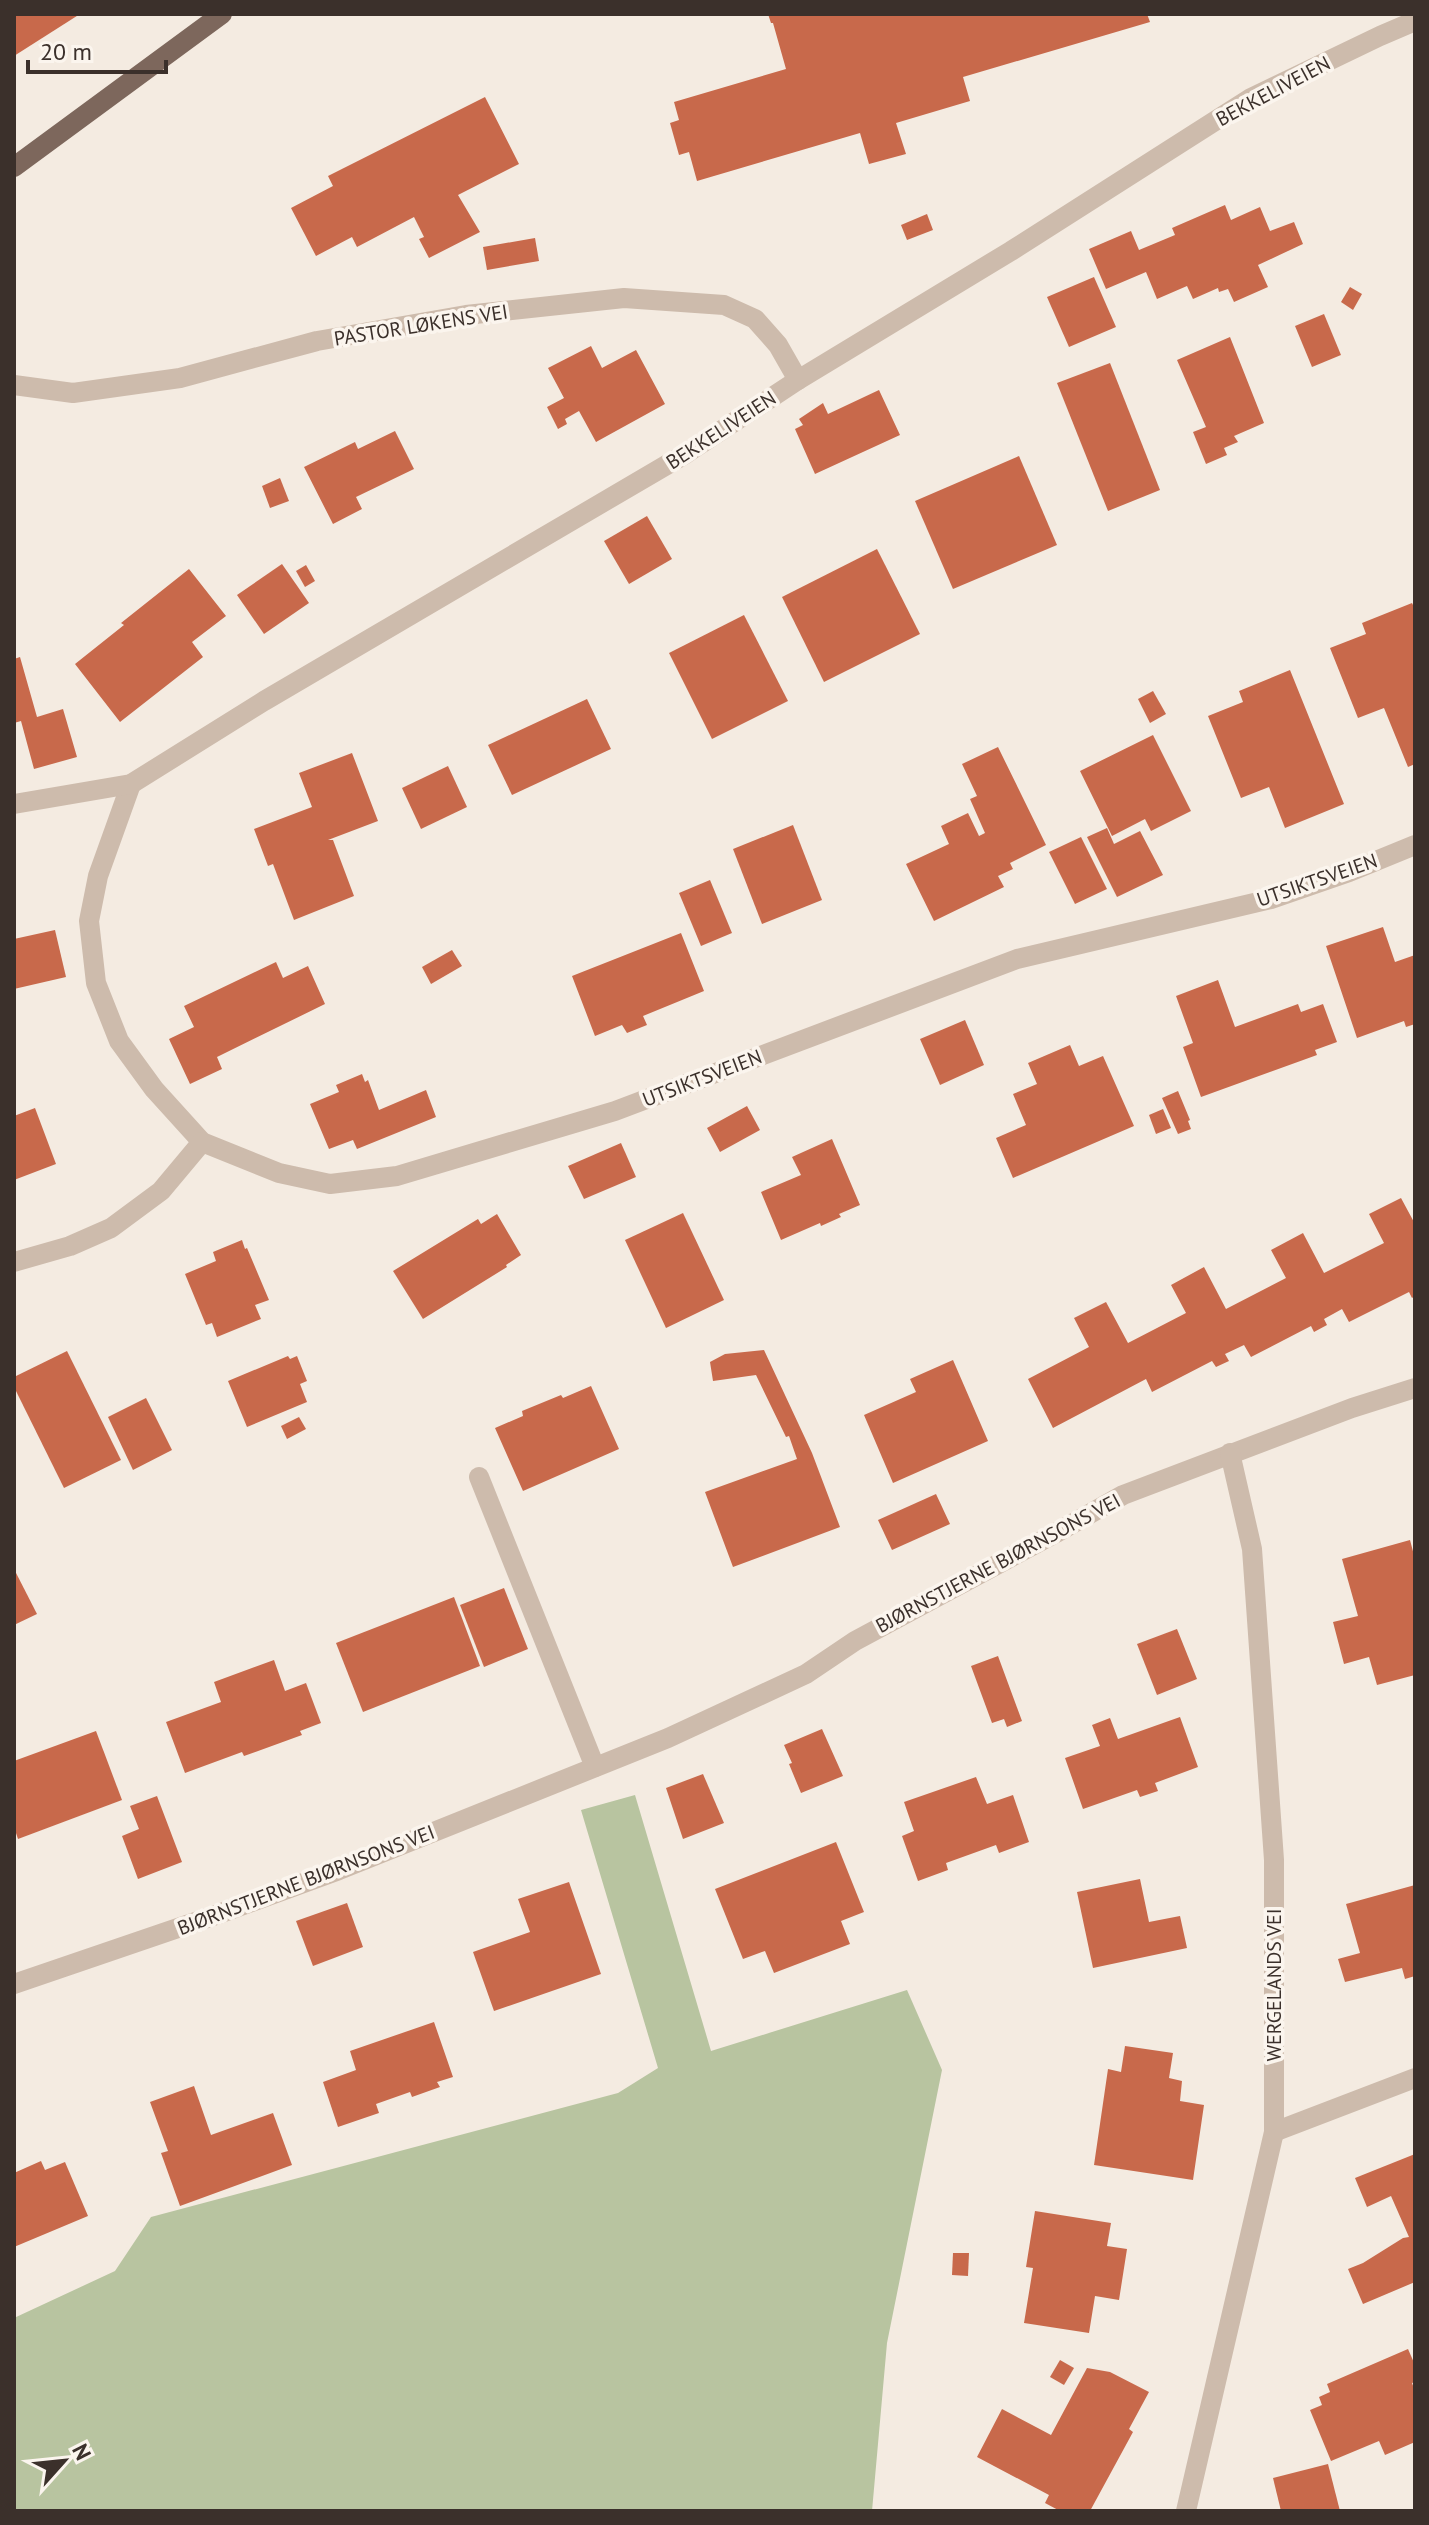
<svg xmlns="http://www.w3.org/2000/svg" width="1429" height="2525" viewBox="0 0 1429 2525" font-family="'PT Sans',sans-serif">
<style>
.green{fill:#b8c4a0}
.building{fill:#c8694b}
.lines{fill:none;stroke-linecap:round;stroke-linejoin:round}
.lane{stroke:#cdbbac;stroke-width:20}
.street{stroke:#cdbbac;stroke-width:20}
.primary{stroke:#7d675c;stroke-width:20}
.labels{text-anchor:middle;dominant-baseline:central;stroke-width:7;stroke-linejoin:round;paint-order:stroke}
.street-label{font-size:20px;fill:#3b302b;stroke:#fbf5ee}
</style>
<rect width="100%" height="100%" fill="#f4ebe1"/>
<!-- green -->
<path class="green" d="M635 1795 711 2051 907 1990 942 2070 887 2343 872 2511H14V2318L115 2271 151 2217 618 2093 658 2068 581 1810Z"/>
<!-- building -->
<g class="building">
<path d="M14 14H80L14 56Z"/>
<path d="M768 14H1147L1150 22 963 77 970 101 896 123 906 154 869 164 860 133 697 181 689 152 679 155 670 123 679 120 674 102 786 69 773 23H771Z"/>
<path d="M485 97 519 164 458 195 480 232 429 258 419 239 424 237 414 217 357 247 352 237 316 256 291 208 333 186 328 176Z"/>
<path d="M1225 205 1231 220 1260 207 1270 231 1294 222 1303 244 1258 265 1268 287 1234 302 1228 289 1219 292 1218 288 1193 299 1187 286 1157 299 1146 272 1106 289 1089 249 1131 231 1139 250 1175 235 1172 228Z"/>
<path d="M927 214 933 230 907 240 901 225Z"/>
<path d="M535 238 539 261 487 270 483 247Z"/>
<path d="M1094 277 1116 327 1069 347 1047 297Z"/>
<path d="M1350 287 1362 294 1353 310 1341 302Z"/>
<path d="M1324 314 1341 355 1312 367 1295 326Z"/>
<path d="M1230 337 1264 423 1234 436 1238 442 1224 448 1227 455 1206 464 1193 432 1206 427 1177 360Z"/>
<path d="M591 346 602 368 636 350 665 404 596 442 579 411 565 419 567 424 558 429 547 407 564 398 548 368Z"/>
<path d="M1110 363 1160 490 1108 511 1057 383Z"/>
<path d="M879 390 900 435 815 474 795 429 803 425 799 419 823 403 828 414Z"/>
<path d="M395 431 414 469 356 497 362 509 333 524 304 467 355 442 358 449Z"/>
<path d="M1019 456 1057 545 953 589 915 501Z"/>
<path d="M280 478 289 501 270 508 262 486Z"/>
<path d="M647 516 672 559 629 584 604 541Z"/>
<path d="M877 549 920 634 824 682 782 597Z"/>
<path d="M282 564 309 603 264 634 237 595Z"/>
<path d="M306 565 315 581 305 587 296 571Z"/>
<path d="M189 569 226 616 192 642 203 657 120 722 75 664 124 625 121 623Z"/>
<path d="M1412 603 1415 609V764L1408 767 1384 708 1358 718 1330 648 1366 634 1362 623Z"/>
<path d="M744 615 788 701 712 739 669 653Z"/>
<path d="M20 657 37 717 63 709 77 757 34 769 21 721 14 723V659Z"/>
<path d="M1290 670 1344 804 1285 828 1269 787 1241 798 1208 716 1243 702 1239 691Z"/>
<path d="M1153 691 1166 714 1150 723 1138 699Z"/>
<path d="M587 699 611 749 512 795 488 745Z"/>
<path d="M1153 735 1191 811 1151 831 1145 819 1112 836 1080 771Z"/>
<path d="M998 747 1046 845 1010 863 1013 869 998 876 1004 887 934 921 906 864 949 844 941 826 968 813 979 836 985 833 970 799 977 796 962 764Z"/>
<path d="M352 753 378 821 328 840H333L354 896 294 920 273 864 268 866 254 829 312 807 299 773Z"/>
<path d="M448 766 467 807 421 829 402 788Z"/>
<path d="M793 825 822 900 762 924 733 849Z"/>
<path d="M1107 828 1114 844 1140 831 1163 875 1117 897 1087 837Z"/>
<path d="M1081 837 1107 889 1075 904 1049 852Z"/>
<path d="M710 880 732 933 701 946 679 893Z"/>
<path d="M1383 927 1395 962 1415 955V1024L1406 1027 1404 1021 1357 1038 1326 946Z"/>
<path d="M55 930 66 977 14 989V939Z"/>
<path d="M681 933 704 991 643 1016 647 1025 627 1033 622 1025 595 1036 572 976Z"/>
<path d="M452 950 462 966 431 984 422 967Z"/>
<path d="M276 962 283 978 308 966 325 1004 217 1057 222 1069 190 1084 169 1039 194 1027 184 1006Z"/>
<path d="M1218 980 1235 1027 1298 1004 1301 1012 1323 1004 1337 1042 1315 1050 1317 1055 1201 1097 1183 1047 1193 1043 1176 996Z"/>
<path d="M965 1020 984 1065 940 1085 920 1039Z"/>
<path d="M1070 1045 1079 1066 1103 1056 1134 1126 1013 1178 996 1138 1026 1125 1013 1094 1037 1084 1028 1063Z"/>
<path d="M362 1074 365 1082 368 1080 379 1110 426 1090 436 1117 357 1149 353 1140 329 1149 310 1104 339 1092 336 1085Z"/>
<path d="M1178 1091 1190 1120 1188 1121 1191 1129 1178 1134 1162 1098Z"/>
<path d="M747 1106 760 1130 720 1152 707 1128Z"/>
<path d="M35 1108 56 1164 14 1180V1116Z"/>
<path d="M1163 1109 1171 1128 1156 1134 1149 1115Z"/>
<path d="M832 1139 860 1205 839 1214 841 1217 821 1226 820 1223 781 1240 761 1192 801 1175 792 1157Z"/>
<path d="M621 1143 636 1177 584 1199 568 1166Z"/>
<path d="M1401 1198 1415 1224V1296L1412 1298 1409 1292 1349 1322 1342 1309 1324 1319 1327 1325 1314 1332 1311 1326 1251 1357 1244 1345 1225 1354 1229 1361 1216 1367 1212 1361 1152 1392 1146 1379 1053 1428 1028 1379 1089 1347 1074 1318 1106 1302 1128 1343 1186 1313 1171 1285 1204 1267 1226 1309 1286 1278 1271 1250 1303 1233 1324 1273 1384 1243 1369 1214Z"/>
<path d="M683 1213 724 1300 666 1328 625 1240Z"/>
<path d="M497 1214 521 1255 506 1265 507 1267 423 1319 393 1271 478 1219 481 1224Z"/>
<path d="M242 1240 245 1249 247 1248 269 1300 255 1305 261 1319 217 1337 212 1323 206 1325 185 1274 216 1261 213 1252Z"/>
<path d="M764 1350 812 1453 840 1527 733 1567 705 1492 797 1459 789 1436 786 1437 756 1375 713 1381 710 1362 725 1354Z"/>
<path d="M67 1351 121 1460 64 1488 14 1387V1377Z"/>
<path d="M288 1356 290 1359 297 1356 307 1381 300 1384 307 1402 247 1427 228 1381Z"/>
<path d="M953 1360 988 1441 893 1483 864 1415 916 1392 910 1379Z"/>
<path d="M591 1386 619 1449 523 1491 495 1428 523 1416 522 1411 561 1395 563 1398Z"/>
<path d="M146 1398 172 1450 133 1470 108 1417Z"/>
<path d="M299 1417 306 1429 287 1439 281 1426Z"/>
<path d="M936 1494 950 1524 892 1550 878 1520Z"/>
<path d="M1410 1540 1415 1559V1675L1377 1685 1369 1657 1344 1664 1333 1622 1358 1616 1342 1559Z"/>
<path d="M14 1569 37 1614 14 1625Z"/>
<path d="M504 1588 528 1649 484 1667 460 1605Z"/>
<path d="M454 1597 480 1666 363 1712 336 1643Z"/>
<path d="M1177 1629 1197 1679 1157 1695 1137 1644Z"/>
<path d="M998 1656 1022 1721 1007 1727 1004 1719 992 1723 971 1666Z"/>
<path d="M274 1660 285 1691 306 1683 321 1723 300 1731 302 1735 244 1756 242 1752 185 1773 166 1722 221 1702 214 1682Z"/>
<path d="M1180 1717 1198 1767 1155 1783 1158 1791 1140 1797 1137 1790 1083 1809 1065 1758 1100 1746 1092 1725 1110 1718 1118 1739Z"/>
<path d="M822 1729 843 1776 801 1793 789 1764 792 1763 784 1745Z"/>
<path d="M96 1731 122 1800 18 1839 14 1827V1761Z"/>
<path d="M703 1774 724 1823 683 1839 666 1788Z"/>
<path d="M976 1777 987 1804 1013 1795 1029 1842 999 1853 996 1845 946 1863 948 1870 918 1881 902 1836 914 1831 904 1802Z"/>
<path d="M157 1796 182 1862 138 1879 122 1836 139 1829 130 1806Z"/>
<path d="M836 1842 864 1912 841 1921 850 1944 774 1973 765 1951 743 1959 715 1889Z"/>
<path d="M1140 1879 1149 1922 1180 1916 1187 1948 1093 1968 1077 1892Z"/>
<path d="M569 1882 601 1974 494 2011 473 1952 530 1932 518 1899Z"/>
<path d="M1415 1885V1976L1405 1979 1402 1968 1345 1982 1338 1959 1360 1953 1346 1904Z"/>
<path d="M347 1903 363 1947 313 1966 296 1921Z"/>
<path d="M434 2022 453 2077 437 2082 440 2087 412 2097 410 2092 376 2104 379 2113 338 2127 323 2082 356 2070 350 2051Z"/>
<path d="M1125 2046 1173 2053 1169 2078 1182 2081 1180 2101 1204 2105 1193 2180 1094 2165 1108 2069 1121 2072Z"/>
<path d="M194 2086 211 2135 273 2113 292 2165 180 2206 161 2153 168 2151 150 2102Z"/>
<path d="M1415 2154V2282L1363 2304 1348 2269 1363 2263 1403 2238 1409 2237 1391 2196 1367 2207 1355 2178Z"/>
<path d="M41 2161 45 2170 65 2162 88 2216 14 2247V2173Z"/>
<path d="M1035 2211 1111 2223 1107 2246 1127 2249 1119 2300 1095 2296 1089 2333 1024 2323 1033 2268 1026 2267Z"/>
<path d="M953 2253H969L968 2276 952 2275Z"/>
<path d="M1408 2349 1415 2365V2382L1412 2383 1415 2391V2442L1385 2455 1379 2441 1331 2461 1310 2410 1322 2405 1319 2397 1330 2392 1327 2384Z"/>
<path d="M1060 2360 1074 2368 1064 2385 1050 2377Z"/>
<path d="M1087 2368 1110 2372 1149 2392 1129 2429 1133 2432 1090 2511H1060L1045 2503 1049 2495 977 2457 1002 2409 1051 2435Z"/>
<path d="M1328 2464 1340 2511H1281L1273 2478Z"/>
</g>
<g class="lines">
<!-- lane -->
<path class="lane" d="M479 1477 595 1767"/>
<!-- street -->
<g class="street">
<path d="M14 385 73 393 180 378 317 341 466 315 624 298 724 305 755 319 778 345 798 380"/>
<path d="M131 784 98 876 89 921 96 983 119 1041 154 1089 202 1142 279 1173 330 1184 397 1176 615 1111 1017 959 1271 899 1349 872 1415 845"/>
<path d="M14 804 131 784 264 701 687 453 798 380 1011 251 1251 98 1380 36 1415 21"/>
<path d="M14 1262 70 1246 111 1228 161 1191 202 1142"/>
<path d="M14 1984 213 1916 339 1870 668 1738 806 1674 855 1641 1056 1533 1123 1495 1352 1408 1415 1388"/>
<path d="M1274 2132 1415 2078"/>
<path d="M1186 2511 1274 2132V1860L1252 1549 1230 1453"/>
</g>
<!-- primary -->
<path class="primary" d="M14 167 222 14"/>
</g>
<g class="labels">
<!-- street labels -->
<g class="street-label">
<text transform="translate(1273 91) rotate(-28)">BEKKELIVEIEN</text>
<text transform="translate(421 325) rotate(-9)">PASTOR LØKENS VEI</text>
<text transform="translate(721 430) rotate(-33)">BEKKELIVEIEN</text>
<text transform="translate(1317 880) rotate(-19)">UTSIKTSVEIEN</text>
<text transform="translate(702 1078) rotate(-21)">UTSIKTSVEIEN</text>
<text transform="translate(998 1563) rotate(-28)">BJØRNSTJERNE BJØRNSONS VEI</text>
<text transform="translate(306 1880) rotate(-21)">BJØRNSTJERNE BJØRNSONS VEI</text>
<text transform="translate(1274 1985) rotate(-90)">WERGELANDS VEI</text>
</g>
</g>
<!-- border -->
<rect width="1429" height="2525" fill="none" stroke="#3b302b" stroke-width="32"/>
<!-- north arrow -->
<g transform="translate(64 2461) rotate(63)" stroke="#fbf5ee" stroke-width="6" paint-order="stroke">
<path d="M0-6L14 30L0 20L-14 30Z" fill="#3b302b"/>
<text y="-12" font-size="22" font-weight="bold" text-anchor="middle" fill="#3b302b">N</text>
</g>
<!-- scale -->
<path d="M28 60v12h138v-12" fill="none" stroke="#3b302b" stroke-width="4"/>
<text x="40" y="60" font-size="24" fill="#3b302b" stroke="#fbf5ee" stroke-width="6" paint-order="stroke">20 m</text>
</svg>
